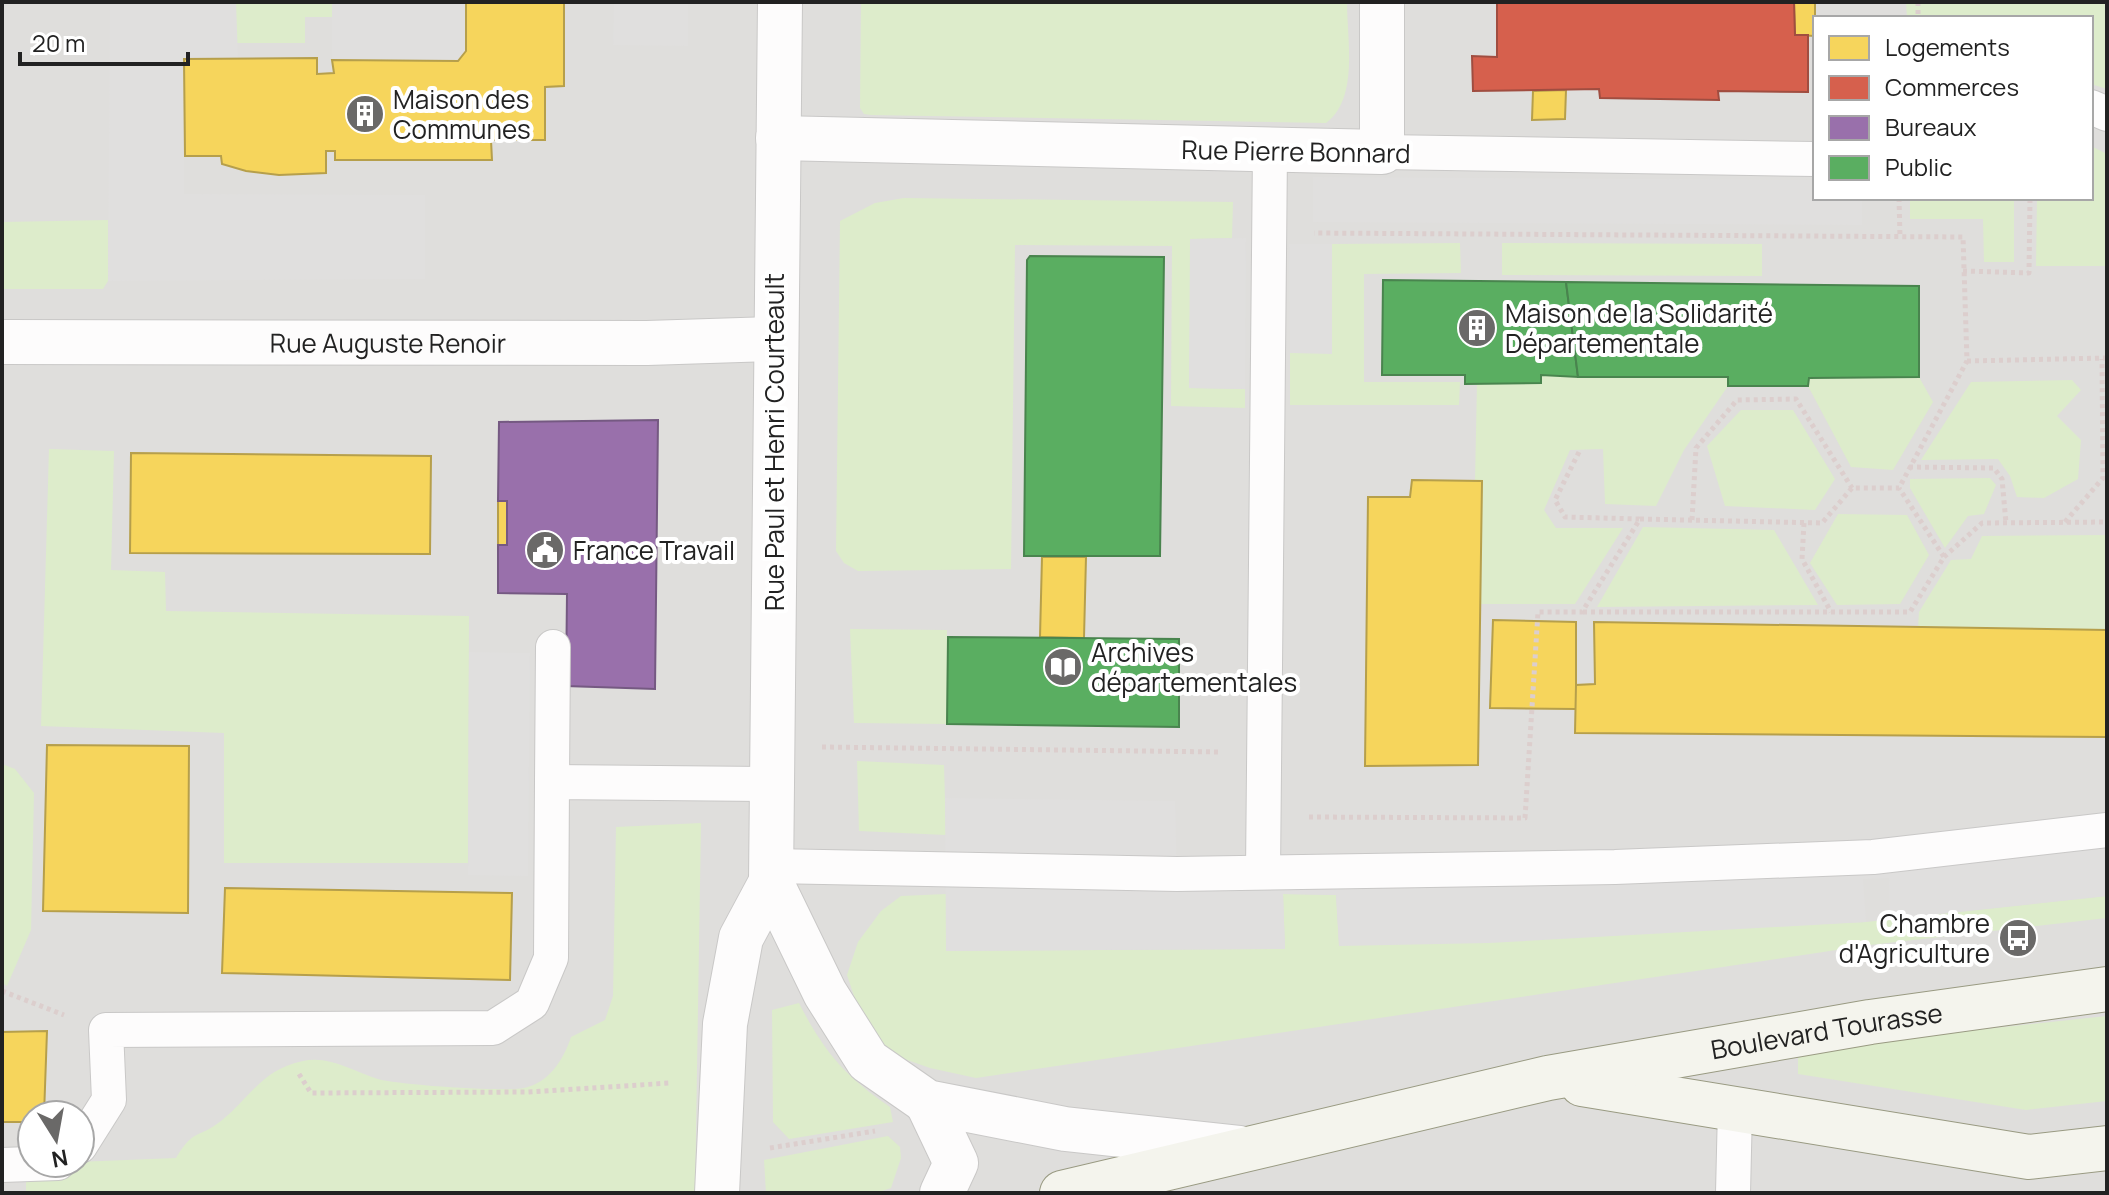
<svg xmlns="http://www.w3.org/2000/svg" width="2109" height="1195" viewBox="0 0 2109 1195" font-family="Manrope,sans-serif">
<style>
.residential{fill:#dfdedc;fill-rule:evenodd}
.grass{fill:#ddeccb}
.parking{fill:#e0dfde}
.homes{fill:#f6d55c;stroke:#b69f4b;stroke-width:2}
.shops{fill:#d6604d;stroke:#a04d40;stroke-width:2}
.offices{fill:#9970ab;stroke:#755982;stroke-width:2}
.public{fill:#5aae61;stroke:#49844e;stroke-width:2}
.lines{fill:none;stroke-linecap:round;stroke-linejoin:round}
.lane-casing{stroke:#c9c8c7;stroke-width:36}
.street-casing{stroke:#c9c8c7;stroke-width:46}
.secondary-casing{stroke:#999a82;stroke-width:46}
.path{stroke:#dccecd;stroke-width:5;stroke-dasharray:4 4;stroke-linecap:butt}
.lane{stroke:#fdfcfc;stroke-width:34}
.street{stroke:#fdfcfc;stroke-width:44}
.secondary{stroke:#f4f4ed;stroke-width:44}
.labels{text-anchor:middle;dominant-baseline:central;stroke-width:8;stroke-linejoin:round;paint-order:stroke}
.poi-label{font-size:26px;fill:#222;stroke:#fff;text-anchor:start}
.street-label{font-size:26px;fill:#222;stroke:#fff}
</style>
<rect width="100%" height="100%" fill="#f0eeeb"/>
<!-- residential -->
<path class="residential" d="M2 2H2107V1193H2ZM1815 18H2091V198H1815ZM32 1115H80V1163H32Z"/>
<!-- grass -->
<g class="grass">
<path d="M236 2H332V17H305V43H236Z"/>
<path d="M861 2H1347C1347 39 1359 99 1326 123L871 115 864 114 860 108Z"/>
<path d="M1906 2H2107V89L2091 84V18H1907Z"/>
<path d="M2091 146 2107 154V266H2036L2037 198H2091Z"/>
<path d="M904 198 1233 202 1232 238 1191 239 1189 388 1245 389V408L1171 406 1172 246 1015 245 1011 569 858 571 844 563 836 551 840 221 875 203Z"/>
<path d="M1910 198H2014V262H1984L1983 219H1910Z"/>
<path d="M108 220V281L103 289H2V222Z"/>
<path d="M1460 243 1461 273 1364 274V382H1460L1459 405H1290V353H1332V244Z"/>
<path d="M1502 243 1762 244V276L1502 275Z"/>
<path d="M1541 375 1728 377V386L1684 450 1656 506 1605 504 1603 449 1570 450 1544 510 1556 528H1623L1575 604H1481L1482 481H1475L1477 383H1540Z"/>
<path d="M1919 377 1933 402 1893 470 1851 467 1808 386 1809 378Z"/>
<path d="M2072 380 2081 390 2057 416 2081 440 2078 479 2044 498 2017 497 2010 476 1998 459 1921 460 1971 382Z"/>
<path d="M1741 410H1793L1835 479 1815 510 1725 506 1707 446Z"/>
<path d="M49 449 114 451 111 570 165 572 166 611 469 616 468 863H224V733L41 726Z"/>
<path d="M1990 478 1996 485 1984 514 1968 516 1945 548 1910 488V479Z"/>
<path d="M1838 514 1907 515 1929 555 1900 604 1837 605 1810 563Z"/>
<path d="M1643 527 1774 530 1818 605 1597 607Z"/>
<path d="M2107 535V630L1918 628 1919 612 1951 560 1971 559 1982 536Z"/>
<path d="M850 629 947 630V724L854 723Z"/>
<path d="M857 761 944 765 946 835 859 831Z"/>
<path d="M2 764 15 769 34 793 31 930 7 986 2 983Z"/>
<path d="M701 823 695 1193H26V1164L176 1158C194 1128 198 1139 221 1121 249 1099 262 1069 303 1061 329 1055 355 1072 378 1079 398 1085 505 1092 524 1088 549 1083 564 1059 571 1037L605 1020 613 996 616 827Z"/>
<path d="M946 894 947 951 1285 949 1283 894 1336 895 1339 945 1866 922 2107 896V918L1870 945 976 1078 930 1068 893 1055 865 1029 847 975 858 942 881 911 901 896Z"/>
<path d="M799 1003C824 1052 845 1076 890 1107L893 1122 789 1139 773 1122 772 1010Z"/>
<path d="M2107 1016V1101L2026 1110 1798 1074V1049Z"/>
<path d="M888 1136 900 1147 901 1158 891 1188 876 1193H766L764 1160Z"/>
</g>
<!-- parking -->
<g class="parking">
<path d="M110 2H236L238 59H184V194L425 195V279L108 281Z"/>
<path d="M332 2H466V51L458 61 332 60Z"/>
<path d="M614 2H688V46L613 45Z"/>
<path d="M1313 177 1815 180V198H1862V225L1313 222Z"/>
<path d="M1246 238 1245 389 1189 388 1190 239Z"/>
<path d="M1289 244H1332V354L1290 353Z"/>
<path d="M469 652 530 653 528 876 468 875Z"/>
<path d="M945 798 1175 801 1177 874 2107 830V896L1890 919 1889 878 1863 879 1866 922 1489 943 1339 946 1336 895 1283 894 1285 949 946 951Z"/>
</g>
<!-- homes -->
<g class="homes">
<path d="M466 2H564V86L545 87V140H491L492 160H335V151H326V173L279 175 246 171 222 164 221 156H185L184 59 317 58V74L334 73 332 60 458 61 466 51Z"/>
<path d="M1794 2H1815V36L1795 35Z"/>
<path d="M1566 90 1565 119 1532 120 1533 91Z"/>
<path d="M131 453 431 456 430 554 130 553Z"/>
<path d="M1412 480 1482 481 1478 765 1365 766 1368 497H1410Z"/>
<rect x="498" y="501" width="9" height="44"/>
<path d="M1042 557H1086L1084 638 1040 637Z"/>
<path d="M1493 620 1576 622V709L1490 708Z"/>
<path d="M1594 622 2107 630V737L1575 733 1576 685 1595 684Z"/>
<path d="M47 745 189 746 188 913 43 911Z"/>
<path d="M225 888 512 893 510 980 222 973Z"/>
<path d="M47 1031 44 1115H32V1122H2V1032Z"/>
</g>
<!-- shops -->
<path class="shops" d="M1497 2H1794L1795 35H1808V92L1718 91 1719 100 1600 98 1599 89 1473 91 1472 56 1497 57Z"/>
<!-- offices -->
<path class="offices" d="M658 420 655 689 566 686 567 594 498 593V545H507V501H498L499 422Z"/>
<!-- public -->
<g class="public">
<path d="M1030 256 1164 257 1160 556H1024L1027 260Z"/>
<path d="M1383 280 1566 282 1578 377 1541 375V383L1465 384V375H1382Z"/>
<path d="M1566 282 1919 286V377L1809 378 1808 386H1728V377H1578Z"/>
<path d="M948 637 1179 639V727L947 724Z"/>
</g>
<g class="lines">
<!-- lane casing -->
<g class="lane-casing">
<g id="lane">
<path d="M2091 107 2107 114"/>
<path d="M1382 152 1815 159"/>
<path d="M552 782 553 647"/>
<path d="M771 866 1177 874 1615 867 1873 857 2107 830"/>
<path d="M1263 872 1270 151"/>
<path d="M80 1146 109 1100 106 1030 493 1028 532 1003 551 958 552 782 772 784"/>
<path d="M2 1165 58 1163"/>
<path d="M1733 1193 1735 1109"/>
</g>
</g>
<!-- street casing -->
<g class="street-casing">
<g id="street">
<path d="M780 2 771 882 825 993 868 1061 927 1102 1065 1129 1241 1148"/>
<path d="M778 138 1382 152V2"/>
<path id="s1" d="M2 342 647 343 774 339"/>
<path d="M927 1102 956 1163 942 1193"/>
<path d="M717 1193 725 1024 741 938 771 882"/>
</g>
</g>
<!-- secondary casing -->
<g class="secondary-casing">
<g id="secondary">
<path d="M1582 1084 2029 1157 2107 1148"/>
<path id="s2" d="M1062 1193 1548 1078 1870 1022 2107 989"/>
</g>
</g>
<!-- path -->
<g class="path">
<path d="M1918 2V18"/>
<path d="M1899 198 1900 237"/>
<path d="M1963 271 2029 273 2030 198"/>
<path d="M1967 361 2107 358"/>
<path d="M1579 452 1555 500 1565 517 1639 519"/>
<path d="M1909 467 1994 468 2002 479 2006 523"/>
<path d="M1692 520 1696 448 1737 400 1796 399 1852 488"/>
<path d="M2065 522 2103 478 2102 359"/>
<path d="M1804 523 1802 559 1831 612"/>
<path d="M1944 557 1982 523 2107 522"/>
<path d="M1583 612H1910L1944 557 1899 488"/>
<path d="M822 747 1220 752"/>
<path d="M1309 817 1525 818 1538 612H1582L1640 519 1822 523 1852 488H1899L1967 361 1963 237 1314 233"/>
<path d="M2 991 64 1015"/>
<path d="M299 1074 311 1093 528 1092 670 1083"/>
<path d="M770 1148 875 1131"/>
</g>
<!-- lane -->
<use href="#lane" class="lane"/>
<!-- street -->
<use href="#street" class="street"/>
<!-- secondary -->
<use href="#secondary" class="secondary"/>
</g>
<!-- icons -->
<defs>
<g id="building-disc" transform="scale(2)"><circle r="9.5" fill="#6a6968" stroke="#fff"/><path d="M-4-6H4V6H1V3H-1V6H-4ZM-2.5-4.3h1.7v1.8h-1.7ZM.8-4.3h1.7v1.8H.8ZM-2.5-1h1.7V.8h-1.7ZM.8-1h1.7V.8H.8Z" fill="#fff"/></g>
<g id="civic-disc" transform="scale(2)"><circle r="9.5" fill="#6a6968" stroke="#fff"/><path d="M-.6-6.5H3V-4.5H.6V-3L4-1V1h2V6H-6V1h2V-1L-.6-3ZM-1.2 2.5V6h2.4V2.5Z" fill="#fff"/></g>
<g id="library-disc" transform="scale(2)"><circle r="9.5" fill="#6a6968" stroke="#fff"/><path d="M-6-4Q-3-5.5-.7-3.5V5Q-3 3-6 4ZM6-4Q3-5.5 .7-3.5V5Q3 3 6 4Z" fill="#fff"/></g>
<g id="bus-disc" transform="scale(2)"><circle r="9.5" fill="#6a6968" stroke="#fff"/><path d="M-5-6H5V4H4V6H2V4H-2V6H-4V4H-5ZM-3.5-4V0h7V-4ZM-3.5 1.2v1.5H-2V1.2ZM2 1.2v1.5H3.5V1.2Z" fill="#fff"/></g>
</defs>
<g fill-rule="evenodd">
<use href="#building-disc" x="365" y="114"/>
<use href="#building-disc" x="1477" y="328"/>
<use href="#civic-disc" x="545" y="550"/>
<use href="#library-disc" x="1063" y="667"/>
<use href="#bus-disc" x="2018" y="938"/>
</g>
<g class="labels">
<!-- poi labels -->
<g class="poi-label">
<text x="393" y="99">Maison des<tspan x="393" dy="30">Communes</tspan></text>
<text x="1505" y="313">Maison de la Solidarité<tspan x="1505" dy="30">Départementale</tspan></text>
<text x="573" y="550">France Travail</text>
<text x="1091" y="652">Archives<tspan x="1091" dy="30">départementales</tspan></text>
<text x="1990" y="923" text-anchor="end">Chambre<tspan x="1990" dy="30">d'Agriculture</tspan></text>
</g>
<!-- street labels -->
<g class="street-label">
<text transform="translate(1296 151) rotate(1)">Rue Pierre Bonnard</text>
<text stroke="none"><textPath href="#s1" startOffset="386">Rue Auguste Renoir</textPath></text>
<text transform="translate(774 442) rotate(-90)">Rue Paul et Henri Courteault</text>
<text stroke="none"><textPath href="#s2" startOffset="782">Boulevard Tourasse</textPath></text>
</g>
</g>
<!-- border -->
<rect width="2109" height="1195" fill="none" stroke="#222222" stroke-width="8"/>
<!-- legend -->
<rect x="1813" y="16" width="280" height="184" fill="#ffffff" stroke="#a7a7a7" stroke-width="2"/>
<rect x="1829" y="36" width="40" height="24" fill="#f6d55c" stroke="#a7a7a7" stroke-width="2"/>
<text x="1885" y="56" font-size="24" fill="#222222">Logements</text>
<rect x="1829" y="76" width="40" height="24" fill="#d6604d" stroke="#a7a7a7" stroke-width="2"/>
<text x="1885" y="96" font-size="24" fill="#222222">Commerces</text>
<rect x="1829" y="116" width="40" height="24" fill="#9970ab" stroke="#a7a7a7" stroke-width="2"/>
<text x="1885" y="136" font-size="24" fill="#222222">Bureaux</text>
<rect x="1829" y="156" width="40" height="24" fill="#5aae61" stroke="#a7a7a7" stroke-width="2"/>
<text x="1885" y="176" font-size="24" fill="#222222">Public</text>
<!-- north arrow -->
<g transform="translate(56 1139) rotate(169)"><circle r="38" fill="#ffffff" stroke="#a7a7a7" stroke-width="2"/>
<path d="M0-6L14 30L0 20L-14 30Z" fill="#6a6968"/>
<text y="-12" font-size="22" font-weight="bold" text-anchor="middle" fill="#222222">N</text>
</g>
<!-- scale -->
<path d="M20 52v12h168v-12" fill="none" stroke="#222222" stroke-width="4"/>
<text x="32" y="52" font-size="24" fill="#222222" stroke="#ffffff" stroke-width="6" paint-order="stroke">20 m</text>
</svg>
